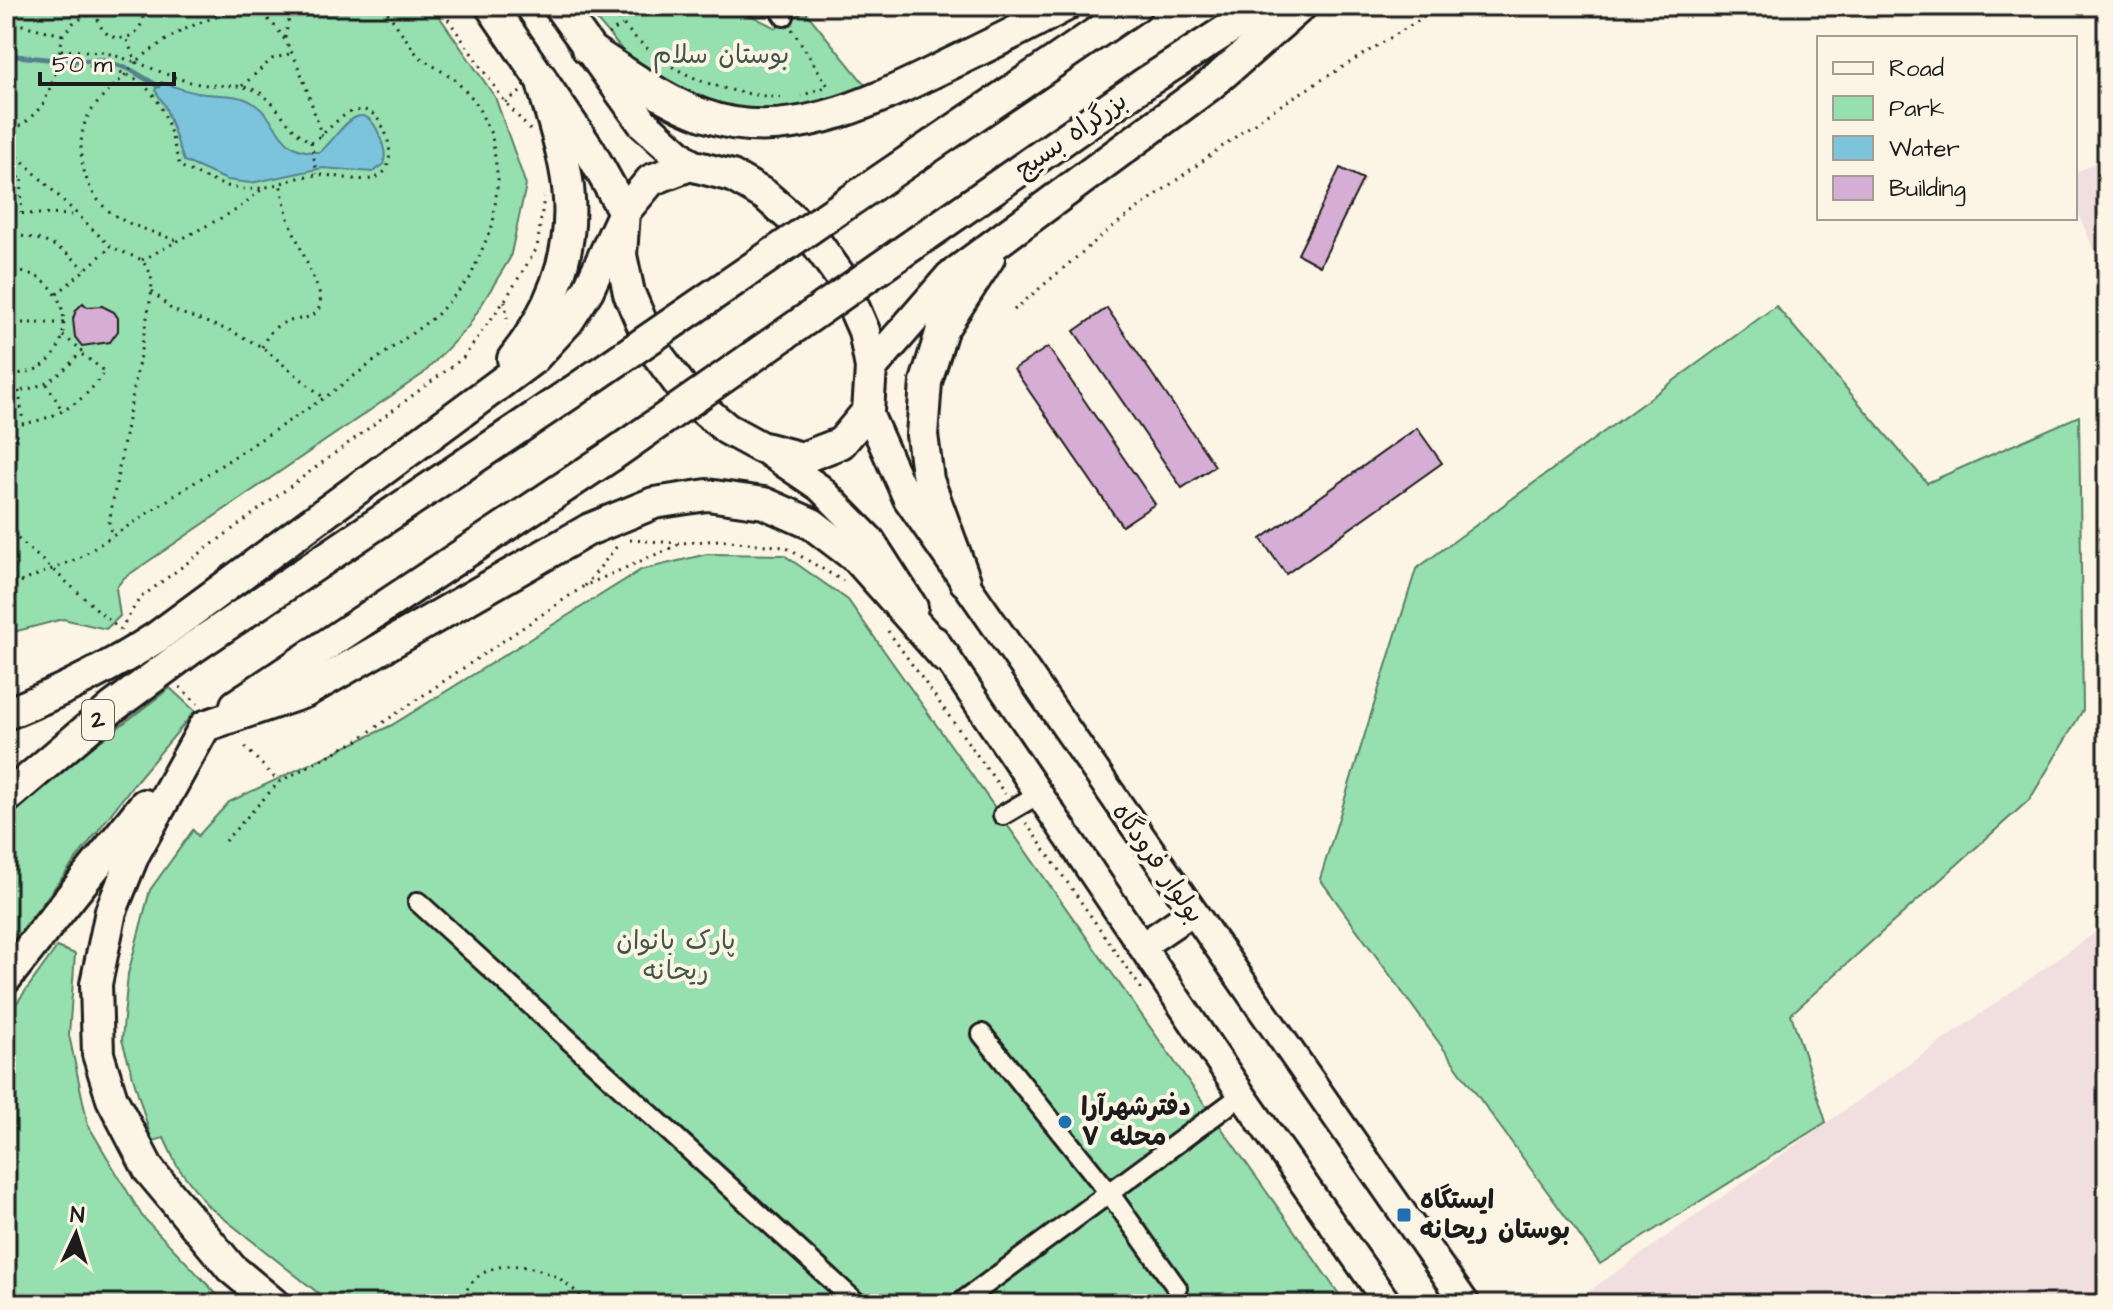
<svg xmlns="http://www.w3.org/2000/svg" width="2113" height="1310" viewBox="0 0 2113 1310" font-family="'Architects Daughter','Playpen Sans Arabic',sans-serif">
<style>
.built{fill:#f1dfe0}
.green{fill:#96dfae;stroke:#597e65;stroke-width:2}
.water{fill:#7bc4dc;stroke:#55818f;stroke-width:2}
.lines{fill:none;stroke-linecap:round;stroke-linejoin:round}
.stream{stroke:#55818f;stroke-width:5}
.building{fill:#d6add4;stroke:#1c1c1c;stroke-width:2}
.minor-casing{stroke:#1c1c1c;stroke-width:24}
.secondary-casing{stroke:#1c1c1c;stroke-width:32}
.primary-casing{stroke:#1c1c1c;stroke-width:36}
.trunk-casing{stroke:#1c1c1c;stroke-width:36}
.path{stroke:#1c1c1c;stroke-width:3;stroke-dasharray:2 6;stroke-linecap:butt}
.minor{stroke:#fcf5e5;stroke-width:18}
.secondary{stroke:#fcf5e5;stroke-width:26}
.primary{stroke:#fcf5e5;stroke-width:30}
.trunk{stroke:#fcf5e5;stroke-width:30}
.trunk-bridge-casing{stroke:#1c1c1c;stroke-width:36;stroke-linecap:butt}
.trunk-bridge{stroke:#fcf5e5;stroke-width:30}
.poi-dot{fill:#1f6fb2;stroke:#fcf5e5;stroke-width:3}
.labels{text-anchor:middle;dominant-baseline:central;stroke-width:8;stroke-linejoin:round;paint-order:stroke}
.shield{fill:#fcf5e5;stroke:#5f5d58;stroke-width:2}
.shield-label{font-size:24px;font-weight:bold;fill:#1c1c1c}
.park-label{font-size:26px;fill:#415648;stroke:#fcf5e5}
.street-label{font-size:26px;fill:#1c1c1c;stroke:#fcf5e5}
.poi-label{font-size:26px;font-weight:bold;fill:#1c1c1c;stroke:#fcf5e5;text-anchor:start}
</style>
<rect width="100%" height="100%" fill="#fcf5e5"/>
<filter id="ink" filterUnits="userSpaceOnUse"><feTurbulence type="fractalNoise" baseFrequency=".0125" numOctaves="2"/><feDisplacementMap in="SourceGraphic" scale="16" xChannelSelector="R" yChannelSelector="G"/><feConvolveMatrix kernelMatrix="1 2 1 2 8 2 1 2 1" color-interpolation-filters="sRGB"/></filter>
<g filter="url(#ink)">
<!-- built -->
<g class="built">
<path d="M2107 156V282L2075 206V173Z"/>
<path d="M2107 924V1304H1583L1578 1299Z"/>
</g>
<!-- green -->
<g class="green">
<path d="M6 6H432L495 97 526 185 510 258 468 327 423 374 124 578 116 588 120 616 106 629 63 619 6 634Z"/>
<path d="M585 6H740L744 12 776 28 805 11 867 87 807 112H750L693 96 634 64Z"/>
<path d="M1776 306 1927 483 2079 416 2083 710 2030 799 1791 1014 1826 1122 1600 1264 1320 879 1416 569Z"/>
<path d="M707 554 784 555 848 600 1346 1304H332L208 1206 177 1166 164 1138 152 1141 122 1040 128 974 150 890 193 830 198 836 229 802 392 725 641 570Z"/>
<path d="M170 688 195 711 133 785 6 951V820L36 790Z"/>
<path d="M57 947 75 954 69 1035 88 1125 142 1216 226 1304H6V1013L16 1004Z"/>
</g>
<!-- water -->
<path class="water" d="M161 82C173 86 185 91 198 93 215 96 238 93 253 103 282 122 277 154 320 152 337 139 360 90 379 134 383 146 387 153 383 165L373 172 323 168 251 183 227 180 184 161 165 106 155 90Z"/>
<g class="lines">
<!-- stream -->
<g class="stream">
<path d="M6 55 47 59"/>
<path d="M63 61 104 60 131 70 158 86"/>
</g>
</g>
<!-- building -->
<g class="building">
<path d="M1340 168 1363 179 1320 266 1298 254Z"/>
<path d="M83 303 87 307 102 306 114 312 118 318V331L110 342 82 346 75 337 73 319 76 310Z"/>
<path d="M1107 308 1215 466 1182 488 1074 331Z"/>
<path d="M1048 347 1155 504 1122 526 1014 369Z"/>
<path d="M1417 428 1442 463 1286 574 1261 539Z"/>
</g>
<g class="lines">
<!-- minor casing -->
<g class="minor-casing">
<g id="minor">
<path d="M777 6 784 16"/>
<path d="M1003 815 1039 794"/>
<path d="M418 902 858 1304"/>
<path d="M982 1034 1110 1194 1177 1288"/>
<path d="M959 1304 1242 1095"/>
</g>
</g>
<!-- secondary casing -->
<g class="secondary-casing">
<g id="secondary">
<path d="M868 411 907 499 1466 1304"/>
<path d="M770 454 820 488 871 540 914 607"/>
<path d="M935 640 1242 1095 1388 1304"/>
<path d="M1142 946 1192 912"/>
</g>
</g>
<!-- primary casing -->
<g class="primary-casing">
<g id="primary">
<path d="M491 6 590 151 624 212"/>
<path d="M559 6 643 123 690 165"/>
<path d="M690 165 732 176 765 195 810 234 840 276 864 331 871 368 868 411 841 443 802 458 760 447 727 429 703 409 683 389 652 347 629 293 621 255 624 212 651 180Z"/>
</g>
</g>
<!-- trunk casing -->
<g class="trunk-casing">
<g id="trunk">
<path d="M587 48C624 71 661 100 703 115 786 146 872 102 946 66 986 47 1026 27 1065 6"/>
<path d="M844 205 1136 6"/>
<path d="M881 267 1145 83 1264 6"/>
<path d="M513 359C549 314 573 257 569 199 567 159 551 117 541 78"/>
<path d="M871 368 950 277 1210 85 1301 6"/>
<path d="M965 581 928 480 922 435 926 382 942 330 989 258"/>
<path d="M236 705 611 456"/>
<path d="M6 714C61 692 108 669 157 637L533 359 568 321 588 290 624 212"/>
<path d="M6 798 113 707 194 647 572 392"/>
<path d="M6 978 144 805"/>
<path d="M274 1304 231 1268 149 1170 112 1099 98 1054 96 984 111 911 134 854 205 726 305 692 588 530 654 503 707 495 764 503 812 524 858 559 945 657"/>
</g>
</g>
<!-- path -->
<g class="path">
<path d="M439 6 505 102 532 132"/>
<path d="M609 6C654 70 711 93 786 98"/>
<path d="M97 11C98 50 148 45 143 8"/>
<path d="M6 21 63 35"/>
<path d="M792 29 828 86 801 96"/>
<path d="M608 34 622 25"/>
<path d="M285 38 290 14"/>
<path d="M61 50 103 52 136 62C162 41 184 27 216 17 227 14 240 8 252 11 291 20 311 104 322 137"/>
<path d="M136 62C122 82 98 97 87 118 80 132 80 152 83 167 96 221 134 224 180 242"/>
<path d="M57 66C91 64 131 66 154 96 168 114 173 144 180 166 199 175 221 187 243 189 268 191 291 177 315 175 335 173 366 187 382 174 400 159 383 109 362 110 340 110 329 133 311 142 286 129 278 102 257 91 237 82 215 88 195 83 175 79 155 69 136 62L126 38"/>
<path d="M242 86 272 59 289 54 293 58"/>
<path d="M505 102 522 91"/>
<path d="M6 135 26 122 43 105 54 78 63 35 74 22 97 11 155 6"/>
<path d="M311 142 317 174"/>
<path d="M6 145 111 247 142 260 151 274 152 291 109 522 113 537"/>
<path d="M6 166 22 180"/>
<path d="M6 180H22L21 213"/>
<path d="M6 213 77 215"/>
<path d="M6 236C38 234 63 247 85 269"/>
<path d="M142 260 238 209 262 189"/>
<path d="M6 272C83 264 83 383 6 373"/>
<path d="M152 291 172 310 231 331 262 347 323 397"/>
<path d="M57 294 111 247"/>
<path d="M505 301 508 325"/>
<path d="M1014 310 1111 228 1268 113 1442 6"/>
<path d="M6 323H65"/>
<path d="M262 347C266 339 270 330 278 326 295 314 324 326 320 294L288 218 280 183"/>
<path d="M47 384 63 412"/>
<path d="M6 391C40 392 62 376 82 350L63 336"/>
<path d="M19 391 23 423"/>
<path d="M6 426C49 422 81 408 105 371L80 353"/>
<path d="M6 528 119 629"/>
<path d="M630 540 679 543"/>
<path d="M585 586 618 545"/>
<path d="M6 588 79 558 324 398 437 315 470 278 493 224 498 179 492 136 475 101 454 79 418 56 383 6"/>
<path d="M120 630 140 598 463 358 505 300 537 248 544 197"/>
<path d="M888 631 1005 794"/>
<path d="M180 687 198 704"/>
<path d="M245 747 279 782"/>
<path d="M1026 823 1143 991"/>
<path d="M225 841 279 782 356 741 584 586 682 543 719 540 785 547 843 581"/>
<path d="M461 1304C473 1260 519 1259 555 1276 568 1283 579 1295 590 1304"/>
</g>
<!-- minor -->
<use href="#minor" class="minor"/>
<!-- secondary -->
<use href="#secondary" class="secondary"/>
<!-- primary -->
<use href="#primary" class="primary"/>
<!-- trunk -->
<use href="#trunk" class="trunk"/>
<!-- trunk-bridge casing -->
<g class="trunk-bridge-casing">
<g id="trunk-bridge">
<path d="M572 392 844 205"/>
<path d="M611 456 881 267"/>
</g>
</g>
<!-- trunk-bridge -->
<use href="#trunk-bridge" class="trunk-bridge"/>
</g>
</g>
<!-- markers -->
<g class="poi-dot">
<circle cx="1065" cy="1122" r="8"/>
<rect x="1396" y="1207" width="16" height="16" rx="4"/>
</g>
<g class="labels">
<!-- shield labels -->
<rect class="shield" x="82" y="700" width="32" height="40" rx="6"/>
<g class="shield-label">
<text x="98" y="720">2</text>
</g>
<!-- park labels -->
<g class="park-label">
<text x="721" y="55">بوستان سلام</text>
<text x="676" y="941">پارک بانوان<tspan x="676" dy="30">ریحانه</tspan></text>
</g>
<!-- street labels -->
<g class="street-label">
<text transform="translate(1071 135) rotate(-35)">بزرگراه بسیج</text>
<text transform="translate(1158 863) rotate(55)">بولوار فرودگاه</text>
</g>
<!-- poi labels -->
<g class="poi-label">
<text x="1081" y="1107">دفترشهرآرا<tspan x="1081" dy="30">محله ۷</tspan></text>
<text x="1420" y="1200">ایستگاه<tspan x="1420" dy="30">بوستان ریحانه</tspan></text>
</g>
</g>
<!-- margin -->
<rect width="2113" height="1310" fill="none" stroke="#fcf5e5" stroke-width="32"/>
<rect x="16" y="16" width="2081" height="1278" fill="none" stroke="#1c1c1c" stroke-width="3" filter="url(#ink)"/>
<!-- legend -->
<rect x="1817" y="36" width="260" height="184" fill="#fcf5e5" stroke="#a29e95" stroke-width="2"/>
<rect x="1833" y="62" width="40" height="12" fill="#fcf5e5" stroke="#a29e95" stroke-width="2"/>
<text x="1889" y="76" font-size="24" fill="#1c1c1c">Road</text>
<rect x="1833" y="96" width="40" height="24" fill="#96dfae" stroke="#a29e95" stroke-width="2"/>
<text x="1889" y="116" font-size="24" fill="#1c1c1c">Park</text>
<rect x="1833" y="136" width="40" height="24" fill="#7bc4dc" stroke="#a29e95" stroke-width="2"/>
<text x="1889" y="156" font-size="24" fill="#1c1c1c">Water</text>
<rect x="1833" y="176" width="40" height="24" fill="#d6add4" stroke="#a29e95" stroke-width="2"/>
<text x="1889" y="196" font-size="24" fill="#1c1c1c">Building</text>
<!-- north arrow -->
<g transform="translate(76 1234) rotate(4)" stroke="#fcf5e5" stroke-width="6" paint-order="stroke">
<path d="M0-6L14 30L0 20L-14 30Z" fill="#1c1c1c"/>
<text y="-12" font-size="22" font-weight="bold" text-anchor="middle" fill="#1c1c1c">N</text>
</g>
<!-- scale -->
<path d="M40 72v12h134v-12" fill="none" stroke="#1c1c1c" stroke-width="4"/>
<text x="52" y="72" font-size="24" fill="#1c1c1c" stroke="#fcf5e5" stroke-width="6" paint-order="stroke">50 m</text>
</svg>
